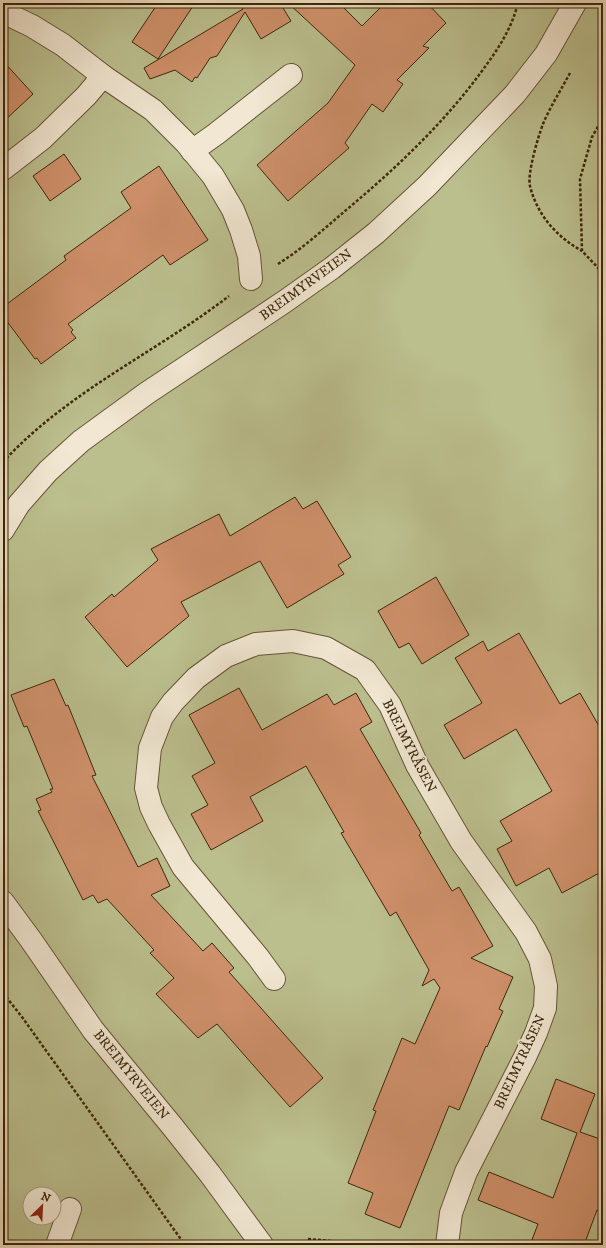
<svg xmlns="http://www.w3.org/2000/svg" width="606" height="1248" viewBox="0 0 606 1248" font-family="'IM FELL DW Pica',serif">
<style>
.green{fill:#bbbe8d;stroke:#7c724c;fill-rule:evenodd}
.building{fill:#ce906a;stroke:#3c270b}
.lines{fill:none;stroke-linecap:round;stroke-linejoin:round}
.minor-casing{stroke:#675437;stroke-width:24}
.path{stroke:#3c270b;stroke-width:2.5;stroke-dasharray:3 2;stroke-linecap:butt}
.minor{stroke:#f1e7d2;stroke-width:22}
.labels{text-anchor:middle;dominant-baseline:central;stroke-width:4;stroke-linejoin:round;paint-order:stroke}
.street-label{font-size:14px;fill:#3c270b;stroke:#f1e7d2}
</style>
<rect width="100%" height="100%" fill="#e9daba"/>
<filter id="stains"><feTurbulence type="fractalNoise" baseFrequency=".005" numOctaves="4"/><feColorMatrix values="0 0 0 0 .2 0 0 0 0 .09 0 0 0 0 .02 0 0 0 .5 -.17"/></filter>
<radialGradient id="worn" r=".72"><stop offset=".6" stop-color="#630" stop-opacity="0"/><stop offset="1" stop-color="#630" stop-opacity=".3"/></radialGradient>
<!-- green -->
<path class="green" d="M3 3H603V1245H3ZM30 1194H54V1218H30Z"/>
<!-- building -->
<g class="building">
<path d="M158 3H195L158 59 132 42Z"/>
<path d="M240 3H280L291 21 261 39 245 12 217 56 210 58 197 78 195 77 192 82 175 70 150 79 144 68 243 9Z"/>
<path d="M288 3H339L362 26 385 3H427L446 23 423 46 429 48 397 80 403 84 383 112 372 104 345 143 349 148 288 201 257 165 328 103 355 65Z"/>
<path d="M3 61 33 94 3 122Z"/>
<path d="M64 154 81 179 50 201 33 176Z"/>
<path d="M159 166 208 240 170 265 163 255 68 324 73 330 71 332 76 338 41 364 37 358 35 359 3 316V307L66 260 64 256 131 208 121 192Z"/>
<path d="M295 497 303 509 317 501 351 557 338 565 344 574 287 608 260 561 181 602 189 616 127 667 85 617 112 594 114 597 158 560 151 549 219 514 230 536Z"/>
<path d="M436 577 469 635 422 664 409 643 399 648 378 611Z"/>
<path d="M519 633 560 704 580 693 603 733V871L562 893 549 868 516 886 497 849 512 841 500 821 552 791 516 729 464 759 444 725 482 703 455 658 483 641 488 651Z"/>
<path d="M54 679 66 706 68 705 96 775 92 776 138 867 157 858 170 886 151 895 203 951 212 943 234 968 229 972 323 1078 290 1107 217 1024 198 1038 156 994 174 978 150 953 154 950 107 899 98 903 93 895 83 900 38 811 41 810 36 799 52 792 50 789H53L27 726 24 727 11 695Z"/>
<path d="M239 688 262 730 327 694 334 705 356 693 372 722 360 729 421 833 419 835 452 891 459 887 493 946 471 958 513 977 499 1009 503 1011 487 1047 486 1046 459 1110 449 1106 400 1228 365 1214 373 1193 348 1183 376 1111 373 1110 402 1038 415 1044 440 988 434 979 422 986 429 970 396 912 390 916 341 833 344 832 306 766 250 797 263 821 211 850 191 814 208 805 192 776 215 763 189 715Z"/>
<path d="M556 1079 595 1094 580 1132 603 1140V1212L597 1210 584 1245H530L538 1224 478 1200 489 1172 553 1198 577 1133 541 1119Z"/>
</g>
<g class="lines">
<!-- minor casing -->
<g class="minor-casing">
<g id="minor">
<path d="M3 12 32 26 63 45 103 76 86 96 43 138 3 169"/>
<path d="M103 76 153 110 186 143 213 176 233 210 241 230 249 256 251 279"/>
<path d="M192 151 216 134 291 75"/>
<path d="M3 530 19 504 48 471 81 441 147 393 284 302 332 268 376 233 427 186 515 94 546 54 575 3"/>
<path d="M3 902 31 940 93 1030 172 1126 210 1174 262 1245"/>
<path d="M274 979 258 957 183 867 159 824 151 807 146 788 150 748 162 717 173 702 196 678 226 656 256 644 293 641 326 648 365 670 390 705 417 765 461 841 526 932 540 959 546 986 545 1008 536 1033 525 1057 466 1172 451 1213 447 1245"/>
<path d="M57 1245 70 1209"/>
</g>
</g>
<!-- path -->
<g class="path">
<path d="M570 73C561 90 550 107 543 124 538 137 527 174 530 186 537 215 557 237 582 251"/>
<path d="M603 118 592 137 580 179 582 251 603 273"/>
<path d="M278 264C302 249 324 229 345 211 394 170 441 126 479 75 496 52 511 31 518 3"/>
<path d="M3 462C67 392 155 353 229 296"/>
<path d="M3 993 22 1017 185 1245"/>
<path d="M308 1239 332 1241 340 1245"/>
</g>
<!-- minor -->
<use href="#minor" class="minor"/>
</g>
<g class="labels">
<!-- street labels -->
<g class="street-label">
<text transform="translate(306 285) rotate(-36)">BREIMYRVEIEN</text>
<text transform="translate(409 746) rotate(63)">BREIMYRÅSEN</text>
<text transform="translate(520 1062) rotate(-65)">BREIMYRÅSEN</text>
<text transform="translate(131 1075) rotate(51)">BREIMYRVEIEN</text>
</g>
</g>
<!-- margin -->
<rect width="606" height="1248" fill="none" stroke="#e9daba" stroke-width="16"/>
<rect x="4" y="4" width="598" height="1240" fill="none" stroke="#3c270b" stroke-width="2"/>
<rect x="8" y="8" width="590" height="1232" fill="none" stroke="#3c270b"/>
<!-- north arrow -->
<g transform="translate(42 1206) rotate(24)"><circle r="19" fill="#f1e7d2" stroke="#a99a82"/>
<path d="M0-3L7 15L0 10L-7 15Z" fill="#8f2418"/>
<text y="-6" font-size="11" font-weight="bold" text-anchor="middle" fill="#3c270b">N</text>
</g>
<rect width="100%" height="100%" filter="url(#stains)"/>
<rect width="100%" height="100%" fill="url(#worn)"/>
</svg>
